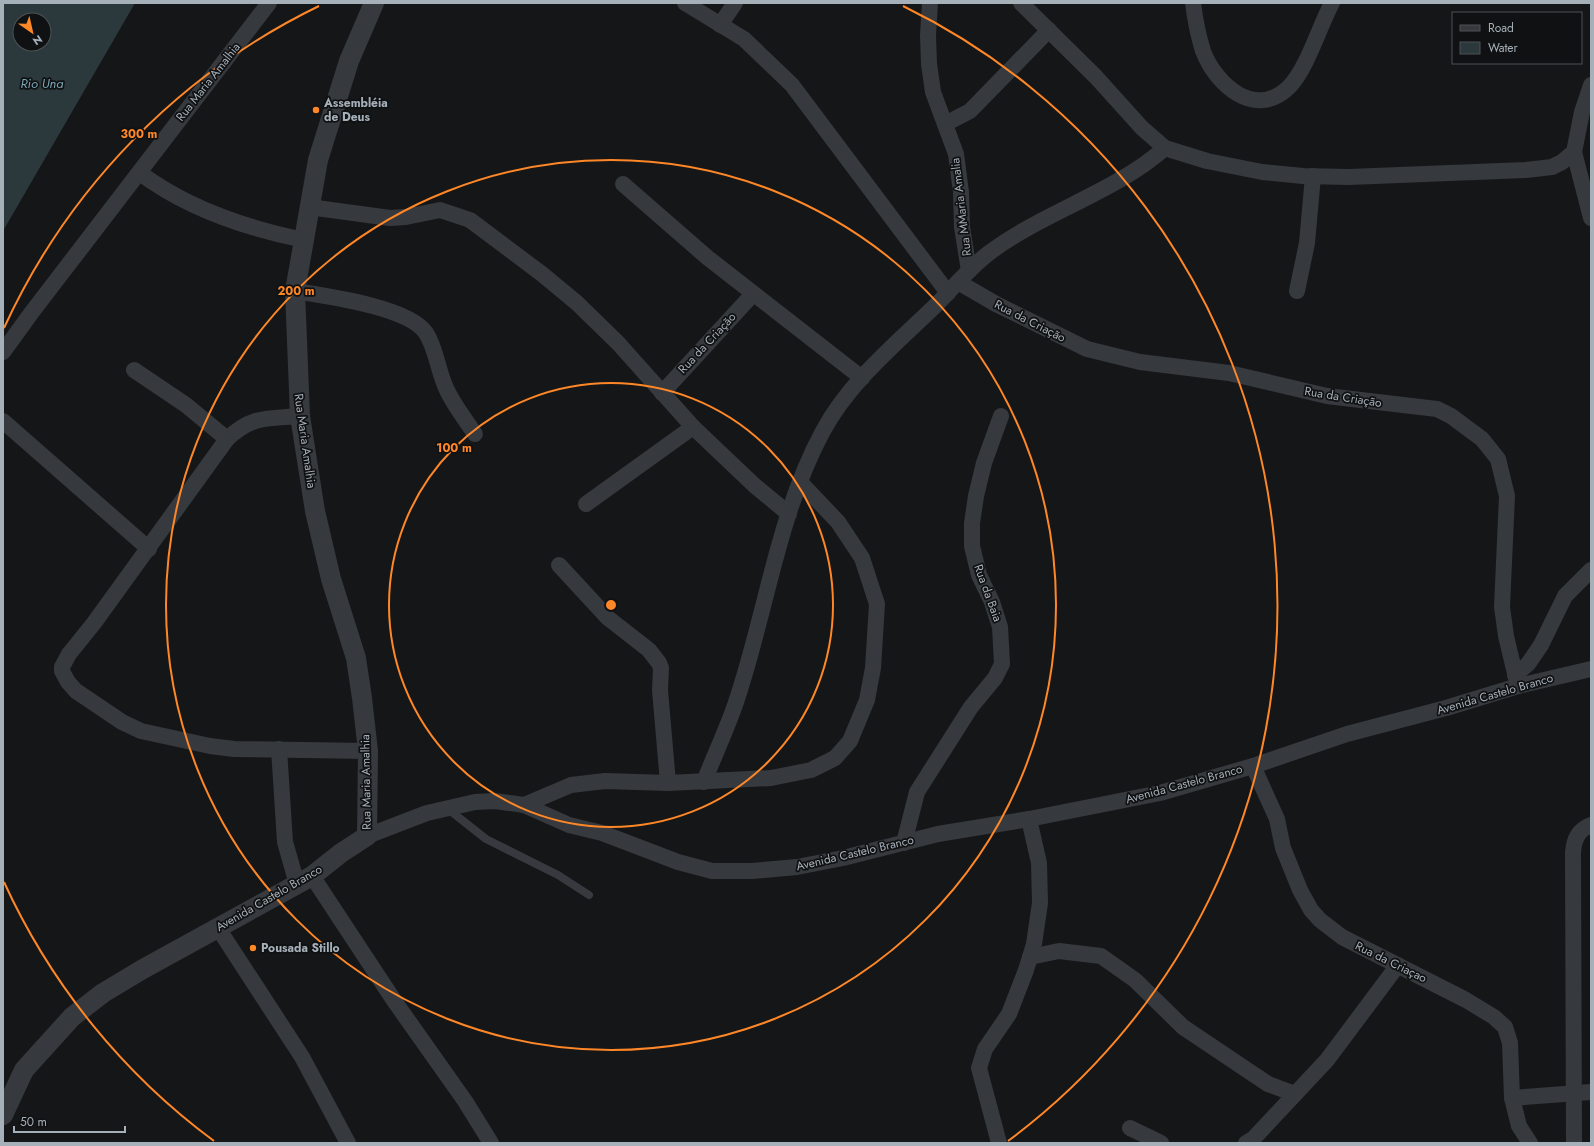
<svg xmlns="http://www.w3.org/2000/svg" width="1594" height="1146" viewBox="0 0 1594 1146" font-family="Jost,sans-serif">
<style>
.water{fill:#2b383c;fill-rule:evenodd}
.lines{fill:none;stroke-linecap:round;stroke-linejoin:round}
.service{stroke:#36393d;stroke-width:8}
.minor{stroke:#36393d;stroke-width:16}
.tertiary{stroke:#36393d;stroke-width:20}
.ring{fill:none;stroke:#fe8727;stroke-width:2}
.poi-dot{fill:#fe8727;stroke:#101113;stroke-width:1.5}
.labels{text-anchor:middle;dominant-baseline:central;stroke-width:3.5;stroke-linejoin:round;paint-order:stroke}
.street-label{font-size:12px;fill:#a6b0b9;stroke:#101113}
.poi-label{font-size:12px;font-weight:bold;fill:#a6b0b9;stroke:#101113;text-anchor:start}
.water-label{font-size:13px;font-style:italic;fill:#7ba7b6;stroke:#101113}
.centre{fill:#fe8727;stroke:#101113;stroke-width:2}
.ring-label{font-size:12px;text-anchor:middle;font-weight:bold;fill:#fe8727;stroke:#101113;stroke-width:3.5;stroke-linejoin:round;paint-order:stroke}
</style>
<rect width="100%" height="100%" fill="#151618"/>
<!-- water -->
<path class="water" d="M3 3H135L3 231ZM20 20H44V44H20Z"/>
<g class="lines">
<!-- service -->
<path class="service" d="M448 809 486 839 558 875 589 895"/>
<!-- minor -->
<g class="minor">
<path d="M685 3 744 39 792 85 948 293"/>
<path d="M930 3 928 35 929 64 933 92 956 154 961 192 962 227 969 271"/>
<path d="M1021 3 1096 77 1142 128 1165 148 1207 161 1262 172 1303 176 1349 177 1526 170 1552 167 1562 162 1574 152 1582 112 1591 85"/>
<path d="M1193 3C1195 19 1198 35 1203 51 1216 85 1255 120 1289 87 1307 69 1319 27 1332 3"/>
<path d="M720 25 735 3"/>
<path d="M945 124 970 111 1049 30"/>
<path d="M1574 152 1591 218"/>
<path d="M140 173C188 209 245 228 304 240"/>
<path d="M623 184 708 258 862 378"/>
<path d="M309 207 390 218 406 217 440 210 470 220 542 274 577 303 618 343 693 427 754 485 789 514"/>
<path d="M958 282 996 304 1087 349 1140 362 1229 373 1327 396 1437 409 1451 416 1482 439 1498 459 1507 496 1502 607 1506 636 1518 686"/>
<path d="M295 291C326 296 409 307 426 333 436 348 438 371 446 388 453 404 465 419 475 434"/>
<path d="M1297 291 1307 243 1313 176"/>
<path d="M3 352 32 312 269 3"/>
<path d="M134 370 186 405 227 439C253 415 267 419 300 416"/>
<path d="M662 393 753 294"/>
<path d="M3 421 149 549"/>
<path d="M227 439 94 623 69 654 62 667V671L68 682 76 691 122 722 141 731 210 746 234 749 368 751"/>
<path d="M586 504 693 427"/>
<path d="M559 565 608 618 649 650 659 663 661 668 660 690 668 783"/>
<path d="M1515 675 1528 664 1541 645 1565 596 1591 570"/>
<path d="M279 749 285 842 297 884"/>
<path d="M1253 766 1277 819 1283 848 1300 890 1311 910 1320 920 1342 937 1466 1000 1494 1017 1505 1027 1510 1043 1512 1098 1519 1126 1530 1143"/>
<path d="M704 782C714 756 726 731 735 705 766 615 777 516 823 431 850 381 896 344 936 305 953 288 969 268 989 253 1043 212 1114 193 1165 148"/>
<path d="M524 805 571 785 605 781 668 783 771 778 811 770 835 758 850 741 867 700 873 668 877 604 862 558 838 522 800 482"/>
<path d="M367 836 427 813 475 802 495 801 524 805 569 825 602 833 678 862 712 871H752L797 867 843 858 938 834 1029 819 1160 793 1253 766 1347 734 1446 708 1518 686 1591 669"/>
<path d="M904 843 917 792 971 707 995 678 1002 664 1000 627 992 602 979 575 972 546V523L976 496 984 463 1001 416"/>
<path d="M312 876 395 1002 465 1101 491 1143"/>
<path d="M218 928 302 1057 348 1143"/>
<path d="M1030 957 1059 951 1101 956 1135 980 1183 1027 1268 1084 1295 1094"/>
<path d="M1512 1098 1591 1092"/>
<path d="M1130 1128 1161 1143"/>
<path d="M999 1143 979 1068 985 1049 1009 1014 1026 970 1034 944 1040 903 1039 863 1029 819"/>
<path d="M1246 1143 1253 1139 1327 1060 1398 965"/>
<path d="M1574 1143 1573 853C1574 839 1578 830 1591 825"/>
</g>
<!-- tertiary -->
<path class="tertiary" d="M3 1115 24 1070 72 1017 103 993 143 969 312 876 341 853 367 836 368 751 362 698 356 658 331 579 315 511 300 416 295 291 318 160 349 61 374 3"/>
</g>
<!-- distance rings -->
<g class="ring">
<circle cx="611" cy="605" r="222"/>
<circle cx="611" cy="605" r="445"/>
<path d="M214 1141A667 667 0 0 1 4 882M4 328A667 667 0 0 1 319 6M903 6A667 667 0 0 1 1008 1141"/>
</g>
<!-- markers -->
<g class="poi-dot">
<circle cx="316" cy="110" r="4"/>
<circle cx="253" cy="948" r="4"/>
</g>
<g class="labels">
<!-- street labels -->
<g class="street-label">
<text transform="translate(208 82) rotate(-52)">Rua Maria Amalhia</text>
<text transform="translate(961 207) rotate(-97)">Rua MMaria Amalia</text>
<text transform="translate(1030 321) rotate(27)">Rua da Criação</text>
<text transform="translate(707 343) rotate(-47)">Rua da Criação</text>
<text transform="translate(1343 397) rotate(9)">Rua da Criação</text>
<text transform="translate(305 441) rotate(82)">Rua Maria Amalhia</text>
<text transform="translate(988 593) rotate(70)">Rua da Baia</text>
<text transform="translate(1495 694) rotate(-16)">Avenida Castelo Branco</text>
<text transform="translate(366 782) rotate(-91)">Rua Maria Amalhia</text>
<text transform="translate(1184 784) rotate(-15)">Avenida Castelo Branco</text>
<text transform="translate(855 853) rotate(-13)">Avenida Castelo Branco</text>
<text transform="translate(269 898) rotate(-30)">Avenida Castelo Branco</text>
<text transform="translate(1391 962) rotate(26)">Rua da Criaçao</text>
</g>
<!-- poi labels -->
<g class="poi-label">
<text x="324" y="103">Assembléia<tspan x="324" dy="14">de Deus</tspan></text>
<text x="261" y="948">Pousada Stillo</text>
</g>
<!-- water labels -->
<g class="water-label">
<text x="42" y="83">Rio Una</text>
</g>
</g>
<circle cx="611" cy="605" r="6" class="centre"/>
<g class="ring-label">
<text x="139" y="138">300 m</text>
<text x="296" y="295">200 m</text>
<text x="454" y="452">100 m</text>
</g>
<!-- border -->
<rect width="1594" height="1146" fill="none" stroke="#a6b0b9" stroke-width="8"/>
<!-- legend -->
<rect x="1452" y="12" width="130" height="52" fill="#101113" stroke="#4c5155"/>
<rect x="1460" y="25" width="20" height="6" fill="#36393d" stroke="#4c5155"/>
<text x="1488" y="32" font-size="12" fill="#a6b0b9">Road</text>
<rect x="1460" y="42" width="20" height="12" fill="#2b383c" stroke="#4c5155"/>
<text x="1488" y="52" font-size="12" fill="#a6b0b9">Water</text>
<!-- north arrow -->
<g transform="translate(32 32) rotate(146)"><circle r="19" fill="#101113" stroke="#4c5155"/>
<path d="M0-3L7 15L0 10L-7 15Z" fill="#fe8727"/>
<text y="-6" font-size="11" font-weight="bold" text-anchor="middle" fill="#a6b0b9">N</text>
</g>
<!-- scale -->
<path d="M14 1126v6h111v-6" fill="none" stroke="#a6b0b9" stroke-width="2"/>
<text x="20" y="1126" font-size="12" fill="#a6b0b9" stroke="#101113" stroke-width="3" paint-order="stroke">50 m</text>
</svg>
